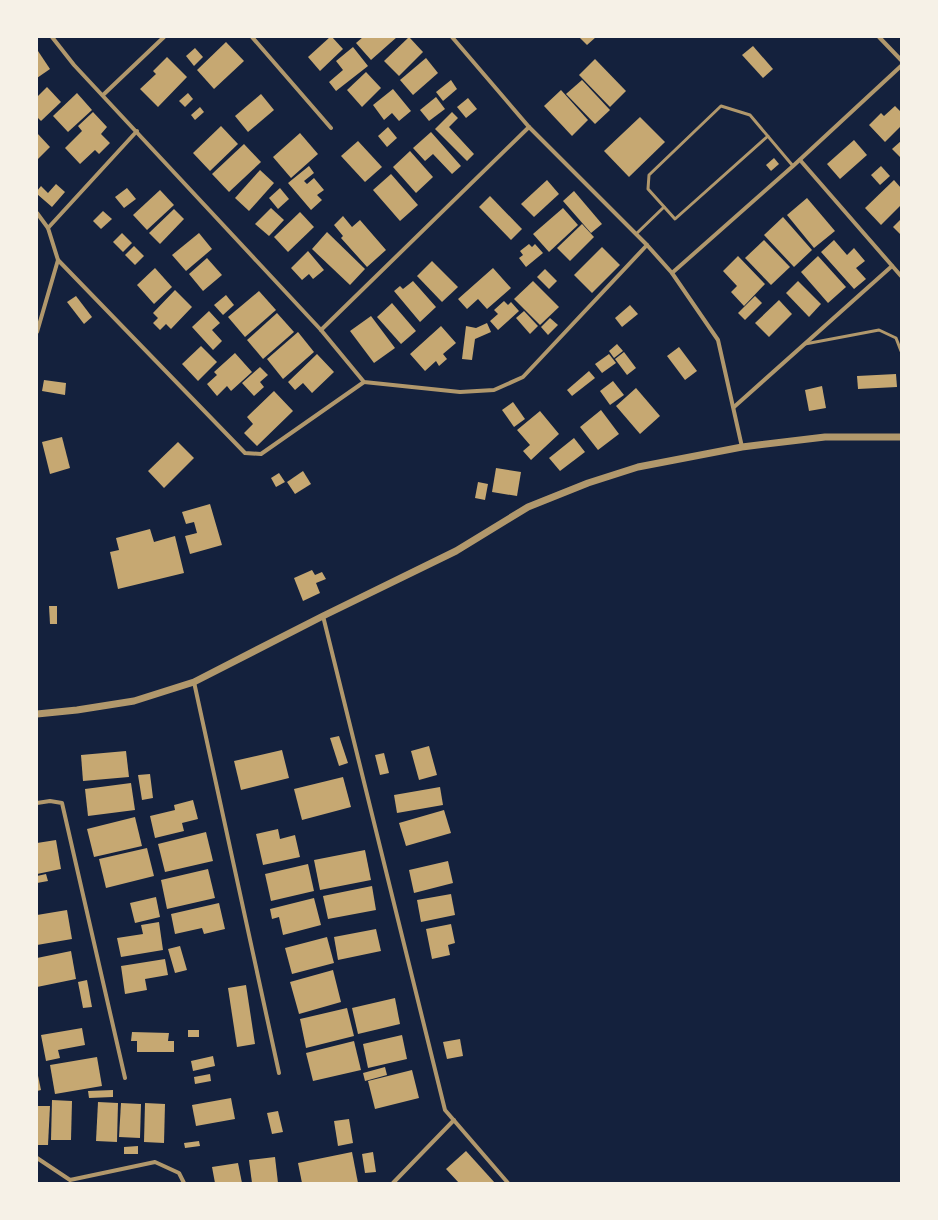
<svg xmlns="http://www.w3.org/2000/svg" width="938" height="1220" viewBox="0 0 938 1220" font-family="'Titillium Web',sans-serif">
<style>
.building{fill:#c6a872}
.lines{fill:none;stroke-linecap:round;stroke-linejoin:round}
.service{stroke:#b1986c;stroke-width:3}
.minor{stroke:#b1986c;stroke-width:4}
.tertiary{stroke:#b1986c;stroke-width:7}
</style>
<rect width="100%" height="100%" fill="#14213d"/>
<!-- building -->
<g class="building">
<path d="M330 37H332L343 49 320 71 308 57Z"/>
<path d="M363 37H397L371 60 356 43Z"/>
<path d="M409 37 423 52 399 76 384 61Z"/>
<path d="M579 37H596L587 45Z"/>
<path d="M226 42 244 61 214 89 197 70Z"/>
<path d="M753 46 773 69 763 78 742 55Z"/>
<path d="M353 47 368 66 336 91 329 82 343 70 336 61Z"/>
<path d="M195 48 203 57 194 66 186 56Z"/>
<path d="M38 51 50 69 37 78V52Z"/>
<path d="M167 57 187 77 158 107 140 89 156 74 153 71Z"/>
<path d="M426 58 438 73 413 95 400 80Z"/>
<path d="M595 59 626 91 610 107 579 75Z"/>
<path d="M366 72 381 88 362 107 347 90Z"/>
<path d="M451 80 457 89 443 101 436 92Z"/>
<path d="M582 80 610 110 595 124 566 94Z"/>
<path d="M47 87 61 102 41 121 37 117V97Z"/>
<path d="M393 89 411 111 399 121 392 113 384 120 373 105Z"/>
<path d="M561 90 588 120 572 136 544 106Z"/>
<path d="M77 93 92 110 68 132 53 116Z"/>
<path d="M188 93 193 99 185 107 179 101Z"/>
<path d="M261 94 274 110 248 132 235 116Z"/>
<path d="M436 97 445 109 429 121 420 110Z"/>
<path d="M468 98 477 109 466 118 457 107Z"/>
<path d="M895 106 901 112V126L885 142 869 125 881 113 884 116Z"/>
<path d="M200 107 204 112 195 120 191 115Z"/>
<path d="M93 112 107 127 101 134 110 143 99 154 95 150 80 164 65 148 82 131 78 126Z"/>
<path d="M452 112 458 118 449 127 474 154 467 161 435 129Z"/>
<path d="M640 117 665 142 629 177 604 151Z"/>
<path d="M221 126 238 144 210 171 193 153Z"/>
<path d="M388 127 397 138 387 147 378 136Z"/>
<path d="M431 132 461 166 452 174 433 154 425 161 413 148Z"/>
<path d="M37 133 50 147 37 160Z"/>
<path d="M300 133 318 154 291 178 273 157Z"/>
<path d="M854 140 867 155 840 179 827 164Z"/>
<path d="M358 141 382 167 365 182 341 156Z"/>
<path d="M901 141V156L900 157 892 149Z"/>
<path d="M244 144 261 162 229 192 212 174Z"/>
<path d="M410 151 433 177 416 193 393 167Z"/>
<path d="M774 158 779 164 771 171 766 165Z"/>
<path d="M309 166 314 173 304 181 307 184 314 178 324 190 317 195 322 200 311 210 288 183Z"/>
<path d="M881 166 890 176 880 185 871 175Z"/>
<path d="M260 170 274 183 249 211 235 198Z"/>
<path d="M391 174 418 205 400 221 373 190Z"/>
<path d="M547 180 559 194 534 217 521 204Z"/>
<path d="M894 180 901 188V205L881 225 865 208Z"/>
<path d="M56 184 65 192 52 207 37 194V191L41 186 48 193Z"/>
<path d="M127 188 136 199 124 208 115 197Z"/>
<path d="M280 188 289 199 278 209 269 198Z"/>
<path d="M160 190 174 205 147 230 133 215Z"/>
<path d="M574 191 602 224 591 233 563 201Z"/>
<path d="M490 196 522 229 511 240 479 207Z"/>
<path d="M807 198 835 231 814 248 787 215Z"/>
<path d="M271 208 284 220 269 236 255 224Z"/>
<path d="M563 208 578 225 549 252 533 234Z"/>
<path d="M174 209 184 219 160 244 149 233Z"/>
<path d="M103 211 112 219 101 229 93 221Z"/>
<path d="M300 212 314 227 288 252 274 237Z"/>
<path d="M343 216 352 227 360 220 386 250 367 267 341 238 343 236 334 225Z"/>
<path d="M783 217 812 250 794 267 764 235Z"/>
<path d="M901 219V235L893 227Z"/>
<path d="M582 224 594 237 570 261 557 248Z"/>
<path d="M327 232 365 269 350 285 312 249Z"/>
<path d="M122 233 132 243 123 252 113 242Z"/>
<path d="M199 233 212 249 186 271 172 255Z"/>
<path d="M764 240 790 267 771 285 745 258Z"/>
<path d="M834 240 847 255 854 248 865 261 856 268 866 279 854 289 821 252Z"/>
<path d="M529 244 532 247 535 244 543 253 526 267 519 258 523 255 520 251Z"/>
<path d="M134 246 144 256 135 265 125 255Z"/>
<path d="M602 247 620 265 592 293 574 275Z"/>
<path d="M308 251 324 270 313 279 309 274 302 280 291 268Z"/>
<path d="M738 256 765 284 744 306 731 292 737 286 723 271Z"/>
<path d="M818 256 846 287 828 303 801 272Z"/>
<path d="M207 258 222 275 203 291 189 274Z"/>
<path d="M432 261 458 287 442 302 417 276Z"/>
<path d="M155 268 172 287 154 304 137 285Z"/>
<path d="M493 268 511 288 487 309 478 299 467 309 458 299Z"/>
<path d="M545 269 557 281 549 289 537 277Z"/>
<path d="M413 281 436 307 420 322 394 291 400 286 403 289Z"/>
<path d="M533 281 559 307 540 325 514 299Z"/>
<path d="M798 281 821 304 809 317 786 293Z"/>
<path d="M175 290 192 307 171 329 166 324 160 330 153 323 158 318 153 313Z"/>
<path d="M259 291 276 310 245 337 228 317Z"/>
<path d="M226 295 234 305 223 315 214 305Z"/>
<path d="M76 296 92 317 84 324 67 302Z"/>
<path d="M755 296 762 303 745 320 738 313Z"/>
<path d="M779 300 792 314 769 337 755 323Z"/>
<path d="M504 301 508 305 511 302 519 311 498 330 490 321 498 314 494 310Z"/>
<path d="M392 303 416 331 401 344 377 317Z"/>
<path d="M630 305 638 314 622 327 615 318Z"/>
<path d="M209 311 220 323 212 330 222 341 213 350 192 327Z"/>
<path d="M524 311 538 326 530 334 516 318Z"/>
<path d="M277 313 294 332 263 359 247 340Z"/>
<path d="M371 316 395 348 374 363 350 331Z"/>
<path d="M550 318 558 325 548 335 541 327Z"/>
<path d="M487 323 491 332 475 339 472 360 462 359 466 326 476 328Z"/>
<path d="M441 326 456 343 443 354 447 359 439 366 436 361 425 371 410 354Z"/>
<path d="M298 332 314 352 283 379 267 359Z"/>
<path d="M617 344 623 351 614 358 609 351Z"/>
<path d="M201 346 217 362 198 381 182 364Z"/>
<path d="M679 347 697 371 685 380 667 356Z"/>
<path d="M624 352 636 368 627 375 615 359Z"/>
<path d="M235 353 252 372 231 391 227 386 217 396 207 384 217 375 214 372Z"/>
<path d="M317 354 334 372 312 393 303 383 295 390 288 382Z"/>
<path d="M609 354 616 363 602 373 595 364Z"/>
<path d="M260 367 268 375 260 382 264 387 254 396 242 383Z"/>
<path d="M589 371 595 378 572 396 567 390Z"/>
<path d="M896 374 897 387 858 389 857 376Z"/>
<path d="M44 380 66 383 65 395 42 391Z"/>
<path d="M613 381 624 395 610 405 600 391Z"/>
<path d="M822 386 826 408 809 411 805 390Z"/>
<path d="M636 388 660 416 640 434 616 406Z"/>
<path d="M274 391 293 411 257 446 244 433 253 424 247 417Z"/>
<path d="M513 402 525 419 514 427 502 410Z"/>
<path d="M601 410 619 434 598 450 580 427Z"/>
<path d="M540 411 559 434 531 460 523 451 530 445 517 430Z"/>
<path d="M62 437 70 468 50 474 42 442Z"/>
<path d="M574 438 585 452 560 471 549 458Z"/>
<path d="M178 442 194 458 164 488 148 471Z"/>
<path d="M496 468 521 472 517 496 492 492Z"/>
<path d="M303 471 311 484 295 494 287 482Z"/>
<path d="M279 473 285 482 276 487 271 478Z"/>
<path d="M478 482 488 484 485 500 475 498Z"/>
<path d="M210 504 222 545 190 554 185 536 197 533 194 522 186 524 182 512Z"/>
<path d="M150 529 154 542 175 536 184 573 118 589 110 552 119 550 116 538Z"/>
<path d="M312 570 315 575 322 572 326 579 316 583 320 593 303 601 294 578Z"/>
<path d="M49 606H57V624H50Z"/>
<path d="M339 736 348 763 339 766 330 738Z"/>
<path d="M429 746 437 775 419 780 411 751Z"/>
<path d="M282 750 289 778 241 790 234 761Z"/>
<path d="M126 751 129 777 83 781 81 755Z"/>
<path d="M384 753 389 773 380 775 375 755Z"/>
<path d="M150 774 153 798 142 800 138 775Z"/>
<path d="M343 777 351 807 302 820 294 789Z"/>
<path d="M131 783 135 810 88 816 85 789Z"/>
<path d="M440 787 443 805 397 813 394 795Z"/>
<path d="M193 800 198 819 182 823 184 831 155 838 150 816 175 810 174 805Z"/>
<path d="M444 810 451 833 406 846 399 823Z"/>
<path d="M135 817 142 846 94 857 87 829Z"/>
<path d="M278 829 280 839 295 835 300 857 263 865 256 834Z"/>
<path d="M206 832 213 861 165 872 158 844Z"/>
<path d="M56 840 61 869 37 874V843Z"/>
<path d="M147 848 154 876 106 888 99 859Z"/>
<path d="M365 850 371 880 320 890 314 860Z"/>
<path d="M448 861 453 883 414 893 409 870Z"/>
<path d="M308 864 314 891 271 901 265 874Z"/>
<path d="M208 869 215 898 167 909 161 880Z"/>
<path d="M46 874 48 881 37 883V876Z"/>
<path d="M372 886 376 910 328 919 323 896Z"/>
<path d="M451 894 455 915 421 922 417 900Z"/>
<path d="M156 897 160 917 135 923 130 903Z"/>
<path d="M314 898 321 925 283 935 279 917 272 919 270 909Z"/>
<path d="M219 903 225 929 204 934 202 928 175 934 171 914Z"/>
<path d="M67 910 72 939 37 945V915Z"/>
<path d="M159 922 163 950 121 957 117 938 143 934 141 925Z"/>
<path d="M451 924 455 943 448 945 450 955 432 959 426 929Z"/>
<path d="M376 929 381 951 338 960 334 937Z"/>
<path d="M327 937 334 963 292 974 285 948Z"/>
<path d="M180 946 187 970 175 973 168 949Z"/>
<path d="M71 951 76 979 37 987V958Z"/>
<path d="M165 959 168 975 145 979 147 990 125 994 121 966Z"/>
<path d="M333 970 341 1002 299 1014 290 982Z"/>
<path d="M87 980 92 1007 83 1008 78 982Z"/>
<path d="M246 985 255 1044 237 1047 228 988Z"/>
<path d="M395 998 400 1024 358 1034 352 1008Z"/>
<path d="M347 1008 354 1036 306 1048 300 1019Z"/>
<path d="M82 1028 85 1045 58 1050 60 1058 46 1061 41 1035Z"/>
<rect x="188" y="1030" width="11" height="7"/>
<path d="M132 1032 169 1033 168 1041H174V1052H137V1041H131Z"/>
<path d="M402 1035 407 1059 368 1068 363 1044Z"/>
<path d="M460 1039 463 1056 447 1059 443 1042Z"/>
<path d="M354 1041 361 1070 313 1081 306 1053Z"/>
<path d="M213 1056 215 1066 193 1071 191 1061Z"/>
<path d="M97 1057 102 1086 55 1094 50 1065Z"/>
<path d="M385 1067 387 1075 365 1081 363 1073Z"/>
<path d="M412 1070 419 1098 375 1109 368 1081Z"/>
<path d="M37 1071 41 1090 37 1091Z"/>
<path d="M210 1074 211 1081 195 1084 194 1077Z"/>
<path d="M113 1090V1097L89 1098 88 1091Z"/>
<path d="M231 1098 235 1119 196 1126 192 1105Z"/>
<path d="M52 1100 72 1101 71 1140H51Z"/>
<path d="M98 1102 118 1103 117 1142 96 1141Z"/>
<path d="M121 1103 141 1104 140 1138 119 1137Z"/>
<path d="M145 1103 165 1104 164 1143 144 1142Z"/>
<path d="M37 1106H50L48 1145H37Z"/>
<path d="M278 1111 283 1132 272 1134 267 1113Z"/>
<path d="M349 1119 353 1143 338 1146 334 1121Z"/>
<path d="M199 1141 200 1146 185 1148 184 1143Z"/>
<path d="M138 1146V1154H124V1147Z"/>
<path d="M466 1151 495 1183H459L446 1169Z"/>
<path d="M352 1152 358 1183H302L298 1163Z"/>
<path d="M373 1152 376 1172 365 1173 362 1154Z"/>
<path d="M275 1157 278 1183H252L249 1160Z"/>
<path d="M238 1163 242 1183H215L212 1167Z"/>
</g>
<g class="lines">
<!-- service -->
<g class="service">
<path d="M768 136 675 219 648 189 649 175 721 106 750 115 793 166"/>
<path d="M636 234 664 207"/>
<path d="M805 344 879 330 896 338 901 351"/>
</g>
<!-- minor -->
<g class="minor">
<path d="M52 37 74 65 321 330 364 382 460 392 494 390 523 377 647 245"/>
<path d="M252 37 331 128"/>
<path d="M452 37 529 127 647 245 672 273 718 340 742 447"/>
<path d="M879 37 901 60"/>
<path d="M103 95 164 37"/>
<path d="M800 160 901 276"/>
<path d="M37 213 48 228 58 260 37 332"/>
<path d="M48 228 137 131"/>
<path d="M58 260 245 453 261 454 364 382"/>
<path d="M672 273 793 166 901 66"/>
<path d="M321 330 529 127"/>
<path d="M734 407 892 266"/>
<path d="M323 616 445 1110 508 1183"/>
<path d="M194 682 279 1073"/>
<path d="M37 803 50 801 62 803 125 1078"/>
<path d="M37 1158 70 1180 155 1162 179 1173 184 1183"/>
<path d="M393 1183 454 1120"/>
</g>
<!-- tertiary -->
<path class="tertiary" d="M37 714 77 710 134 701 194 682 323 616 456 551 528 507 588 483 638 467 742 447 825 437H901"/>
</g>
<!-- border -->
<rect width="938" height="1220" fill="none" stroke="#f6f1e7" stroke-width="76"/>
</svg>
